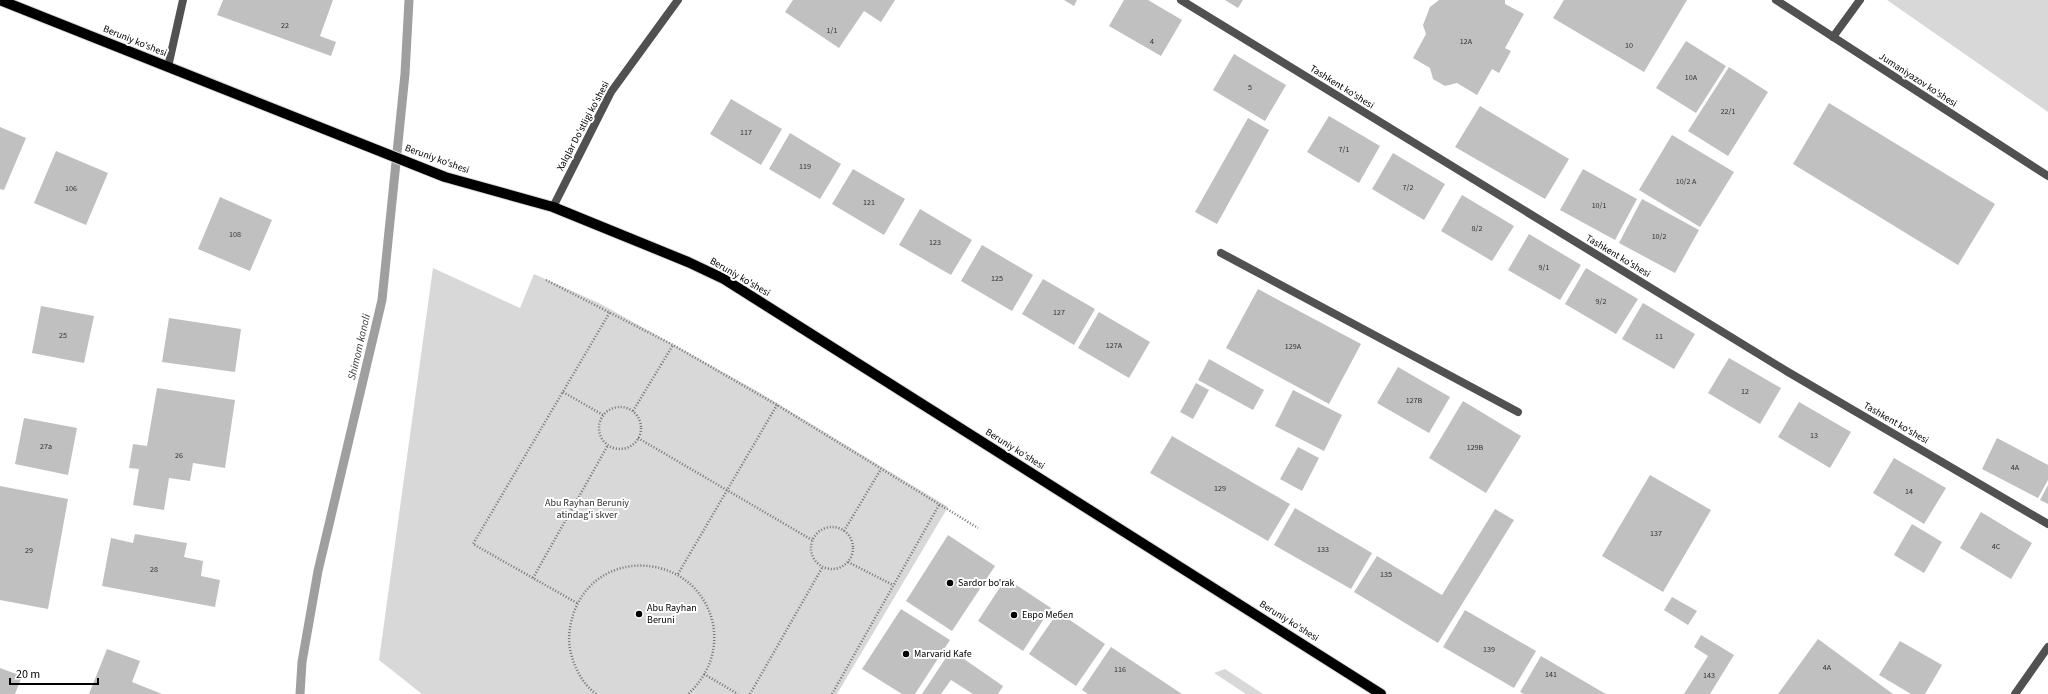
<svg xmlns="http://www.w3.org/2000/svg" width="2048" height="694" viewBox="0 0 2048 694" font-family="'Source Sans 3',sans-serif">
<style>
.green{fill:#d8d8d8}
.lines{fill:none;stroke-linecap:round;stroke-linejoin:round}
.stream{stroke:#9f9f9f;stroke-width:9}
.building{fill:#c0c0c0}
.primary-casing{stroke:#dbdbdb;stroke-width:12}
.path{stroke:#737373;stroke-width:2.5;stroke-dasharray:1 2;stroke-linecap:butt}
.service{stroke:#515151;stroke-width:8}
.minor{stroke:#515151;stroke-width:8}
.tertiary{stroke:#515151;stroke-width:8}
.primary{stroke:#000;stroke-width:10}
.poi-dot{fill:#000;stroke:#fff;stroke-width:1.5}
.labels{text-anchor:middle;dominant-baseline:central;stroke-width:4;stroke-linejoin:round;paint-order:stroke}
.number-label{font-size:8px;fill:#303030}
.street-label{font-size:10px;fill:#000;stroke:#fff}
.park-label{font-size:10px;fill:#2f2f2f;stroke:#fff}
.poi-label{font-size:10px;fill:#000;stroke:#fff;text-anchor:start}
.water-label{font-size:11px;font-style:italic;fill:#404040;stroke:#fff}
</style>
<rect width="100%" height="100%" fill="#fff"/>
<!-- green -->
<g class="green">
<path d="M1887 0H2048V112Z"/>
<path d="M433 268 520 308 534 274 599 303 757 391 948 507 837 694H422L379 660Z"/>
<path d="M1225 669 1263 694H1246L1214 673Z"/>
</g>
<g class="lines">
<!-- stream -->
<path class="stream" d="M300 694 302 662 318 571 382 300 405 74 409 0"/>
</g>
<!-- building -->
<g class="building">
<path d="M223 0H333L320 36 336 42 331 56 217 15Z"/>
<path d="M793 0H895L881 22 864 11 839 48 785 12Z"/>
<path d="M1064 0H1077L1074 6Z"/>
<path d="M1124 0H1148L1182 20 1161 56 1109 26Z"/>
<path d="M1225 0H1243L1238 8Z"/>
<path d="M1439 0H1505V4L1524 14 1505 48 1511 51 1499 73 1492 69 1477 95 1457 83 1445 86 1433 79 1430 68 1413 58 1426 34 1423 25 1430 7Z"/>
<path d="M1564 0H1687L1644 72 1553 18Z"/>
<path d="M1686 41 1726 66 1696 113 1656 88Z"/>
<path d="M1234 54 1286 85 1265 121 1213 90Z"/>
<path d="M1729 67 1768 92 1728 156 1688 131Z"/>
<path d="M731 99 782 129 761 165 710 134Z"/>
<path d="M1829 103 1995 204 1958 265 1793 164Z"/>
<path d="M1480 106 1569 159 1545 199 1455 147Z"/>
<path d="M1329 116 1380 146 1359 183 1307 152Z"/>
<path d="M1248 118 1269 130 1217 224 1195 212Z"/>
<path d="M0 127 26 138 4 190 0 189Z"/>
<path d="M790 133 841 164 820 199 769 169Z"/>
<path d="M1672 135 1734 172 1700 227 1639 190Z"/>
<path d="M56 151 108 173 86 225 34 203Z"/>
<path d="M1393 153 1445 184 1424 220 1372 189Z"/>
<path d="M853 169 905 199 884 235 832 204Z"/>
<path d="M1583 169 1637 199 1615 240 1560 210Z"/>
<path d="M1462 195 1514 226 1492 261 1441 231Z"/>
<path d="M220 197 272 220 250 271 198 249Z"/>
<path d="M1642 199 1699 230 1675 273 1619 243Z"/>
<path d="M920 209 972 240 951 275 899 245Z"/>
<path d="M1529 234 1581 265 1560 300 1508 270Z"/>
<path d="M982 245 1033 275 1012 311 961 281Z"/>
<path d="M1586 268 1638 299 1616 334 1565 304Z"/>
<path d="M1043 279 1095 309 1074 345 1022 314Z"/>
<path d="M1258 289 1361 344 1329 404 1226 348Z"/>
<path d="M1643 303 1695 334 1674 369 1622 339Z"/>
<path d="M41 306 94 316 84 363 32 353Z"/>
<path d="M1099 312 1150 342 1129 378 1078 348Z"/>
<path d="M169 318 241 329 235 372 162 362Z"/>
<path d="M1729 358 1781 388 1760 424 1708 393Z"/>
<path d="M1209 359 1264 390 1253 410 1198 380Z"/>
<path d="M1398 367 1450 397 1429 433 1377 403Z"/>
<path d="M1196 383 1209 390 1193 419 1180 412Z"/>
<path d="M157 388 235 400 225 468 193 463 190 481 169 478 164 510 133 505 139 469 129 468 133 444 147 446Z"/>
<path d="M1293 390 1342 415 1324 451 1275 426Z"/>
<path d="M1463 401 1521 436 1486 493 1429 458Z"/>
<path d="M1799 402 1851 432 1830 468 1778 437Z"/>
<path d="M24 418 77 428 68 475 15 464Z"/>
<path d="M1172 436 1290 504 1268 541 1150 473Z"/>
<path d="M1997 438 2048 465V480L2038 498 1982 469Z"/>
<path d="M1298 447 1319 458 1302 491 1280 479Z"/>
<path d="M1894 458 1946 488 1924 524 1873 493Z"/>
<path d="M1650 475 1711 510 1663 592 1602 556Z"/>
<path d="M2048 485V504L2040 500Z"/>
<path d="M0 486 68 499 48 609 0 600Z"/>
<path d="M1295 508 1372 553 1351 589 1274 545Z"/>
<path d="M1495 509 1514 520 1438 643 1354 592 1377 556 1442 595Z"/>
<path d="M1981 512 2032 543 2011 579 1960 548Z"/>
<path d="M1912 524 1942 542 1924 573 1894 555Z"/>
<path d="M135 534 187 543 184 557 203 561 201 576 220 580 215 607 102 586 111 538 133 543Z"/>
<path d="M948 535 995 566 952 631 906 601Z"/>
<path d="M1006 578 1051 608 1023 651 978 621Z"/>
<path d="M1672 597 1697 611 1688 625 1664 610Z"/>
<path d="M901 609 950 640 915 694H902L862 669Z"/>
<path d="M1465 610 1536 651 1514 688 1443 647Z"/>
<path d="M1058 612 1105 644 1076 686 1029 654Z"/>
<path d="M1701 635 1734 655 1710 694H1684L1708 656 1694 647Z"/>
<path d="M1818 639 1893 694H1778Z"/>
<path d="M1900 641 1942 665 1925 694H1911L1879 675Z"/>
<path d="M1111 647 1182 694H1088L1082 690Z"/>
<path d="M107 649 140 661 132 682 162 694H89Z"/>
<path d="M951 650 1003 686 998 694H973L951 680 941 694H922Z"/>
<path d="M1541 656 1604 693 1607 694H1524L1520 692Z"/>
<path d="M0 668 22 676 15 694H0Z"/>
</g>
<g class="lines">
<!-- primary casing -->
<g class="primary-casing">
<path id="primary" d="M0 0 445 177 553 207 688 262 724 279 1381 694"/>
</g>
<!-- path -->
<g class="path">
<path d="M546 280 673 345 777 405 978 528"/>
<path d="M563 392 603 415"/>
<circle cx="620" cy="428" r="21"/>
<path d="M633 411 673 345"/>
<path d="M638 438 812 540"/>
<circle cx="832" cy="548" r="21"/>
<path d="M844 531 881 469"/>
<path d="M848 562 893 585"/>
<path d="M678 574 777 405"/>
<path d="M533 578 608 445"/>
<path d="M577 603 473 544 610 312"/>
<path d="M704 674 738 694"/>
<path d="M596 694C584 685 576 671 572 657 567 642 569 627 574 612 599 544 698 553 713 624 718 651 708 676 688 694"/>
<path d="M750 694 822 568"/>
<path d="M832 694 939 505"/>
</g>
<!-- service -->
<g class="service">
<path d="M1833 37 1860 0"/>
<path d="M1221 253 1518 412"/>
</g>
<!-- minor -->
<g class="minor">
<path d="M1181 0 1788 372 2048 524"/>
<path d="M1776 0 2048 176"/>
<path d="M168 67 183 0"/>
<path d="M2015 694 2048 647"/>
</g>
<!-- tertiary -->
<path class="tertiary" d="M553 207 611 92 678 0"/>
<!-- primary -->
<use href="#primary" class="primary"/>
</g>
<!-- markers -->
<g class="poi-dot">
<circle cx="950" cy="583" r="4"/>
<circle cx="639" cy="614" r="4"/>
<circle cx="1014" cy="615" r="4"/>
<circle cx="906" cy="654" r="4"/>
</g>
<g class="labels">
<!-- number labels -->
<g class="number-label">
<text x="285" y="25">22</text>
<text x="832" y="30">1/1</text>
<text x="1152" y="41">4</text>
<text x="1466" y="41">12A</text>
<text x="1629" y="45">10</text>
<text x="1691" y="77">10A</text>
<text x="1250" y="87">5</text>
<text x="1728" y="111">22/1</text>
<text x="746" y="132">117</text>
<text x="1344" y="149">7/1</text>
<text x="805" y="166">119</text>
<text x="1686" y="181">10/2 A</text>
<text x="1408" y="187">7/2</text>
<text x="71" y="188">106</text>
<text x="869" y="202">121</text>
<text x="1599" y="205">10/1</text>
<text x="1477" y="228">8/2</text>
<text x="235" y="234">108</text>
<text x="1659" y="236">10/2</text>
<text x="935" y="242">123</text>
<text x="1544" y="267">9/1</text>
<text x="997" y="278">125</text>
<text x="1601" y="301">9/2</text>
<text x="1059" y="312">127</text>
<text x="63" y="335">25</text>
<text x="1659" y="336">11</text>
<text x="1114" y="345">127A</text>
<text x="1293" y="346">129A</text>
<text x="1745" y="391">12</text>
<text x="1414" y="400">127B</text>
<text x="1814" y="435">13</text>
<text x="46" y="446">27a</text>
<text x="1475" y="447">129B</text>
<text x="179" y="455">26</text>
<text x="2015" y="467">4A</text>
<text x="1220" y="488">129</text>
<text x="1909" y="491">14</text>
<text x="1656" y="533">137</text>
<text x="1996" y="546">4C</text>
<text x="1323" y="549">133</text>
<text x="29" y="550">29</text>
<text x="154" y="569">28</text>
<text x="1386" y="574">135</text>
<text x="1489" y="649">139</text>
<text x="1827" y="667">4A</text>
<text x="1120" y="669">116</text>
<text x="1551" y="674">141</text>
<text x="1709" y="675">143</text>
</g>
<!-- street labels -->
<g class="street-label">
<text transform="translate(135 41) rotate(22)">Beruniy ko'shesi</text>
<text transform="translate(1918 80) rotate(33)">Jumaniyazov ko'shesi</text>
<text transform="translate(1342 87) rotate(32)">Tashkent ko'shesi</text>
<text transform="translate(583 126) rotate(-62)">Xalqlar Do'stligi ko'shesi</text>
<text transform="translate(437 159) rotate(20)">Beruniy ko'shesi</text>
<text transform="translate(1618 256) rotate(31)">Tashkent ko'shesi</text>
<text transform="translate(740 277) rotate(30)">Beruniy ko'shesi</text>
<text transform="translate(1896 423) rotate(30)">Tashkent ko'shesi</text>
<text transform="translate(1015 449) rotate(32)">Beruniy ko'shesi</text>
<text transform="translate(1289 621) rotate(32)">Beruniy ko'shesi</text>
</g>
<!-- park labels -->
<g class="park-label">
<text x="587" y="503">Abu Rayhan Beruniy<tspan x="587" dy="12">atindag'i skver</tspan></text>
</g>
<!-- poi labels -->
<g class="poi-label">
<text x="958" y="583">Sardor bo'rak</text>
<text x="647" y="608">Abu Rayhan<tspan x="647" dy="12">Beruni</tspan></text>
<text x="1022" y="615">Евро Мебел</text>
<text x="914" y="654">Marvarid Kafe</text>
</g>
<!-- water labels -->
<g class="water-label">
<text transform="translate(359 347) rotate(-77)">Shimom kanali</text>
</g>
</g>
<!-- scale -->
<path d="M10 678v6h88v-6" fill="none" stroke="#000000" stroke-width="2"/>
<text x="16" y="678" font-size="12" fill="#000000" stroke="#ffffff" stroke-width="3" paint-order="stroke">20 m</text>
</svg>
